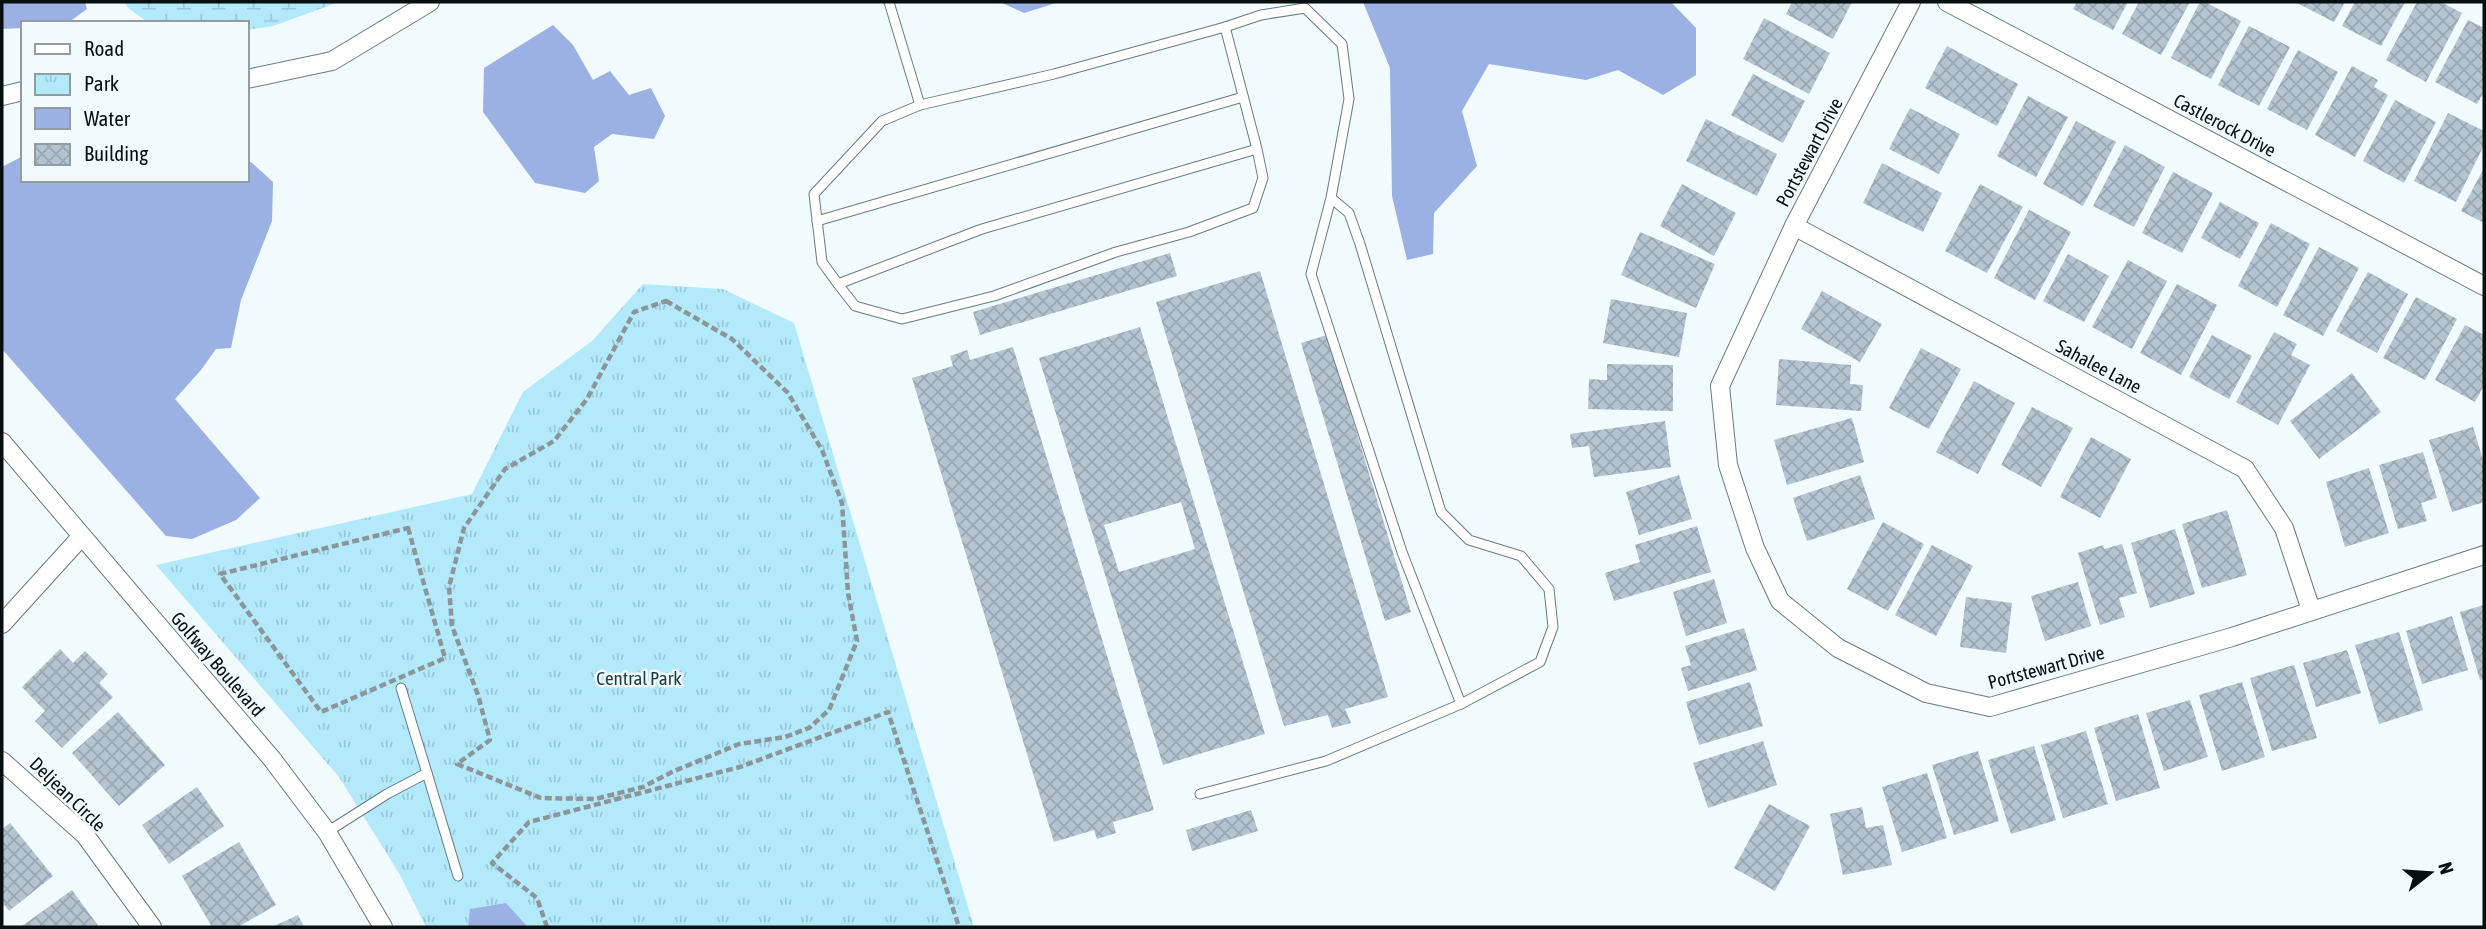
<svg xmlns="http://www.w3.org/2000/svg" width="2486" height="929" viewBox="0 0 2486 929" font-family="'Asap Condensed',sans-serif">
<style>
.wetland{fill:url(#wetland-marsh)}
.park{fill:url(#park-tufts)}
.water{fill:#9bb1e3}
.building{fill:url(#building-cross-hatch);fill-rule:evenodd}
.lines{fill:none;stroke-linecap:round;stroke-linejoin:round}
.lane-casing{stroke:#677b81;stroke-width:11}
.street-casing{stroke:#677b81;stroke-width:20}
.path{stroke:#8c9597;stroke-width:4.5;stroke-dasharray:7 3.5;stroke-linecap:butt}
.lane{stroke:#fff;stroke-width:9}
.street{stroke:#fff;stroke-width:18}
.labels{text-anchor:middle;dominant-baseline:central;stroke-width:5;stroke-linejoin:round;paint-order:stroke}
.street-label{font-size:19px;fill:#070f11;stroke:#f1fafd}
.park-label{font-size:19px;fill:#1b3b46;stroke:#f1fafd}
</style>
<defs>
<pattern id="wetland-marsh" width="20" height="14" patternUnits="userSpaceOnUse" patternTransform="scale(1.75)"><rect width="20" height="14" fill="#b2eafc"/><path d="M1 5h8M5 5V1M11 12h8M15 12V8" fill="none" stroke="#98c8d7"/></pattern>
<pattern id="park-tufts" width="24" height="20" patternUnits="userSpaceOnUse" patternTransform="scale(1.75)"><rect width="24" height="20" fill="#b2eafc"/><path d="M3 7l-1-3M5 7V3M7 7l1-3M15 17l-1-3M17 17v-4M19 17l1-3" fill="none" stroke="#98c8d7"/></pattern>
<pattern id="building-cross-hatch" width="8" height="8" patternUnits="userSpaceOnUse" patternTransform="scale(1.75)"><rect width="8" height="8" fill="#b4c4d1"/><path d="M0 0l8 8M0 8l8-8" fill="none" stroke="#99a7b2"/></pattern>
</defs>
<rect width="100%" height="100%" fill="#f1fafd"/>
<!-- wetland -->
<path class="wetland" d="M124 2H339L273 26 247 30V23H149L128 8Z"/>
<!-- park -->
<path class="park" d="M643 284 723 289 794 323 974 927H426L400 875 339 777 156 565 472 494 523 392 592 341Z"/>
<!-- water -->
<g class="water">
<path d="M2 2H85L87 9 69 22 23 23V28L2 29Z"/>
<path d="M1000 2H1059L1024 13Z"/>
<path d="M1363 2H1671L1696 28V75L1663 95 1618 70 1586 80 1489 64 1462 111 1477 166 1434 213 1433 254 1407 260 1392 196 1390 68Z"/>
<path d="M553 25 573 45 593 80 610 71 629 95 651 88 665 116 654 139 612 134 594 147 599 181 585 193 535 183 483 112 484 68Z"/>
<path d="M23 156V180H247V162H251L273 182 272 221 241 300 231 348 216 349 201 370 175 399 260 498 236 520 192 539 166 536 2 349V167Z"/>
<path d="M506 903 526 925 525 927H468L470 909Z"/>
</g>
<!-- building -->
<g class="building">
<path d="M1792 2H1852L1833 39 1786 14Z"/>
<path d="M2077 2H2128L2113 30 2073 9Z"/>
<path d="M2139 2H2190L2161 55 2122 34Z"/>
<path d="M2200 2H2205L2241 21 2211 79 2171 58Z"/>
<path d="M2295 2H2345L2334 22Z"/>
<path d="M2355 2H2405L2381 46 2342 26Z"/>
<path d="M2417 2H2441L2462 13 2426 82 2386 60Z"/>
<path d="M1764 18 1830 53 1809 94 1743 59Z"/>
<path d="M2468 20 2484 28V92L2477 104 2435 82Z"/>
<path d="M2249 26 2290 47 2259 106 2218 85Z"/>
<path d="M1947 46 2018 84 1997 126 1925 88Z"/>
<path d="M2298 50 2338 72 2307 130 2267 109Z"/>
<path d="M2352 66 2378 80 2374 87 2388 95 2355 157 2315 135Z"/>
<path d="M1753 74 1805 101 1783 143 1731 115Z"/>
<path d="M2028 96 2068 117 2036 177 1997 156Z"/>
<path d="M2395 100 2436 122 2404 183 2363 161Z"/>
<path d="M1910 108 1960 134 1939 174 1889 149Z"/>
<path d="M2448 113 2484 131V145L2456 202 2414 181Z"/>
<path d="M1706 119 1777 154 1757 196 1686 161Z"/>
<path d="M2076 121 2116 142 2083 206 2043 184Z"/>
<path d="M2125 145 2165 167 2134 227 2093 206Z"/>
<path d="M1882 163 1942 193 1923 232 1863 203Z"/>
<path d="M2484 168V223L2461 211Z"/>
<path d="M2173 172 2213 193 2182 253 2142 233Z"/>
<path d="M1682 184 1736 213 1714 256 1660 226Z"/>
<path d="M1980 184 2023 207 1987 273 1945 251Z"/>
<path d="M2220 202 2259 223 2240 259 2201 238Z"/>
<path d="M2029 210 2071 232 2035 300 1994 278Z"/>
<path d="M2271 223 2310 244 2277 307 2238 286Z"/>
<path d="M1640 232 1715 264 1696 308 1621 275Z"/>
<path d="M2319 247 2359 268 2323 336 2283 315Z"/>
<path d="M1170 253 1177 276 980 335 973 312Z"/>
<path d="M2068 254 2109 276 2084 322 2043 301Z"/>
<path d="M2128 260 2167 281 2132 349 2092 327Z"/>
<path d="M1260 271 1388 697 1345 709 1351 723 1332 728 1328 715 1284 726 1156 302Z"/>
<path d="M2368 272 2408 294 2377 353 2336 331Z"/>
<path d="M2177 284 2217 305 2181 375 2140 353Z"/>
<path d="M1822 291 1882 324 1860 362 1801 329Z"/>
<path d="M2416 297 2457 319 2425 380 2383 358Z"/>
<path d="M1611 299 1687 313 1679 357 1603 343Z"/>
<path d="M2465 325 2484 335V385L2475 402 2435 380Z"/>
<path d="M1140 327 1265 734 1163 765 1039 358ZM1181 502 1195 549 1119 572 1104 525Z"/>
<path d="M2274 332 2297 344 2291 355 2310 365 2278 425 2236 402Z"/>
<path d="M1327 335 1411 612 1385 621 1301 343Z"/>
<path d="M2212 335 2252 356 2229 399 2189 377Z"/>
<path d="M1013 347 1154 810 1113 822 1116 833 1097 839 1094 830 1054 842 912 378 953 366 950 356 967 350 970 360Z"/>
<path d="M1921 348 1961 369 1929 429 1889 408Z"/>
<path d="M1779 359 1851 365 1850 384 1863 385 1861 411 1776 405Z"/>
<path d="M1607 364 1673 365V411L1588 409 1589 379 1607 380Z"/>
<path d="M2352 373 2381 412 2319 459 2290 421Z"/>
<path d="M1974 381 2015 403 1978 474 1936 452Z"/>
<path d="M2032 407 2073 428 2041 487 2001 465Z"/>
<path d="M1852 418 1864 462 1787 485 1774 440Z"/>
<path d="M1665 421 1671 467 1594 477 1589 446 1572 448 1570 434Z"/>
<path d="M2473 427 2484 463V502L2452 512 2429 440Z"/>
<path d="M2091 437 2131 459 2100 518 2060 497Z"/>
<path d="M2423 452 2437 498 2421 503 2427 521 2398 529 2379 465Z"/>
<path d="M2369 468 2389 533 2345 547 2326 482Z"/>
<path d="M1679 475 1692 519 1639 535 1626 492Z"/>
<path d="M1860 475 1875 519 1807 541 1793 498Z"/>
<path d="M2227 510 2247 575 2202 588 2182 524Z"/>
<path d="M1883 522 1924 544 1888 611 1847 589Z"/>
<path d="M1697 526 1711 572 1614 601 1605 573 1640 562 1635 545Z"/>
<path d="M2175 529 2195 594 2150 608 2131 543Z"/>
<path d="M2122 544 2137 593 2119 598 2125 617 2100 625 2078 553 2103 545 2104 549Z"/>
<path d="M1932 545 1973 566 1936 636 1895 615Z"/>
<path d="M1714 579 1727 623 1686 636 1673 592Z"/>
<path d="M2078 582 2091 626 2045 641 2031 596Z"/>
<path d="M1966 597 2012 603 2006 653 1960 647Z"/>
<path d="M2484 605V679L2480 680 2460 612Z"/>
<path d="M2452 616 2468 670 2422 684 2406 631Z"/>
<path d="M1744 628 1757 670 1688 691 1681 668 1691 665 1685 646Z"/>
<path d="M2399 632 2423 710 2379 724 2355 645Z"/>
<path d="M60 649 73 663 85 651 108 674 99 683 113 697 62 748 35 721 45 711 22 687Z"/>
<path d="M2347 650 2361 693 2316 707 2303 663Z"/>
<path d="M2294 665 2317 738 2272 751 2250 678Z"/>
<path d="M1750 682 1763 726 1699 745 1686 702Z"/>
<path d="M2242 682 2265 757 2222 771 2199 695Z"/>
<path d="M2190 700 2208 757 2164 771 2146 713Z"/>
<path d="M118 712 165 765 119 806 72 753Z"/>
<path d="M2138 714 2160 788 2116 801 2094 728Z"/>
<path d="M2086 731 2108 804 2063 818 2041 745Z"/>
<path d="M1763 741 1777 785 1708 808 1693 763Z"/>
<path d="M2034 746 2056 820 2011 834 1988 760Z"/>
<path d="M1978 751 1999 821 1954 835 1932 765Z"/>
<path d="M1927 773 1947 838 1902 852 1882 787Z"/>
<path d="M197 787 224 826 169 864 142 825Z"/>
<path d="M1769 804 1810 826 1775 891 1734 868Z"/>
<path d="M1862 807 1866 828 1883 825 1892 865 1843 875 1830 814Z"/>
<path d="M1251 810 1258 831 1192 851 1186 830Z"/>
<path d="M10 823 53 876 9 911 2 902V829Z"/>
<path d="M239 842 276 905 238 927H212L182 876Z"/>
<path d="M72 890 99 927H24L22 926Z"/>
<path d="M298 915 304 927H272Z"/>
</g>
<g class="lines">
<!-- lane casing -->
<g class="lane-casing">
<g id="lane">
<path d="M889 2 920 105"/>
<path d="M1225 27 1257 149 1263 178 1253 208 1189 232 1116 252 994 296 902 319 855 306 838 284 982 229 1257 149"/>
<path d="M817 221 1243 97"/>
<path d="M838 284 822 262 814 194 882 121 920 105 1054 74 1225 27 1261 15 1305 8 1342 44 1349 99 1331 198 1311 274 1402 552 1461 704 1540 662 1553 627 1549 589 1521 556 1469 540 1441 512 1360 244 1349 213 1331 198"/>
<path d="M401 688 427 773"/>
<path d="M1200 794 1326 761 1461 704"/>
<path d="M327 832 387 794 427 773 458 876"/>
</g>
</g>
<!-- street casing -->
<g class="street-casing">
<g id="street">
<path d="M1911 2 1794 226 1720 386 1728 465 1755 548 1780 601 1838 648 1926 693 1990 707 2232 637 2484 555"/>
<path d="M1947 2 2484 286"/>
<path d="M247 79 332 61 430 2"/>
<path d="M2 96 23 91"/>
<path d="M1794 226 2245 469 2284 528 2311 610"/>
<path d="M2 442 272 759 327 832 383 927"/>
<path d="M2 624 81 537"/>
<path d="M2 761 85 835 152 927"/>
</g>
</g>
<!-- path -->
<g class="path">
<path d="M666 301 732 339 788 393 822 450 842 503 848 593 857 641 829 710 809 728 785 737 739 744 672 772 643 787 595 799 541 798 457 764 490 740 478 695 452 626 449 587 464 528 505 469 554 441 587 399 634 312Z"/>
<path d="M408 528 445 658 321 712 220 574Z"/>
<path d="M547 927 537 898 492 863 529 822 740 767 888 712 959 927"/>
</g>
<!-- lane -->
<use href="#lane" class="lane"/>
<!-- street -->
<use href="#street" class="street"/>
</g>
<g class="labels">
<!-- street labels -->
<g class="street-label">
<text transform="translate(2225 125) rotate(28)">Castlerock Drive</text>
<text transform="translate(1809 152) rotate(-62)">Portstewart Drive</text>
<text transform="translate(2099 366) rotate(28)">Sahalee Lane</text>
<text transform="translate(218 664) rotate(49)">Golfway Boulevard</text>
<text transform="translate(2046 667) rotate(-15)">Portstewart Drive</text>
<text transform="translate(68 794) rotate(44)">Deljean Circle</text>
</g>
<!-- park labels -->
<g class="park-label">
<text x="639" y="678">Central Park</text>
</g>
</g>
<!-- border -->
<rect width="2486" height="929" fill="none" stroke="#070f11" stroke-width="7"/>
<!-- legend -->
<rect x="21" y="21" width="228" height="161" fill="#f1fafd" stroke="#939c9f" stroke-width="2"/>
<rect x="35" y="44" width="35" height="10" fill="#ffffff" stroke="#939c9f" stroke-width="2"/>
<text x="84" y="56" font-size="21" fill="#070f11">Road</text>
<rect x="35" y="74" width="35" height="21" fill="url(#park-tufts)" stroke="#939c9f" stroke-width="2"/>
<text x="84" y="91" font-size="21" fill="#070f11">Park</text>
<rect x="35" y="108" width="35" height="21" fill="#9bb1e3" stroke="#939c9f" stroke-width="2"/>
<text x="84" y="126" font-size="21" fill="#070f11">Water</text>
<rect x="35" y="144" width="35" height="21" fill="url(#building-cross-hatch)" stroke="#939c9f" stroke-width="2"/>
<text x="84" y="161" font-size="21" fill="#070f11">Building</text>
<!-- north arrow -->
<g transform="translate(2430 873) rotate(73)" stroke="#f1fafd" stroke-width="5" paint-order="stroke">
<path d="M0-5L12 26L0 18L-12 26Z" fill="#070f11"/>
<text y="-10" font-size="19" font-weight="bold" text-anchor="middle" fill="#070f11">N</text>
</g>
</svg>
